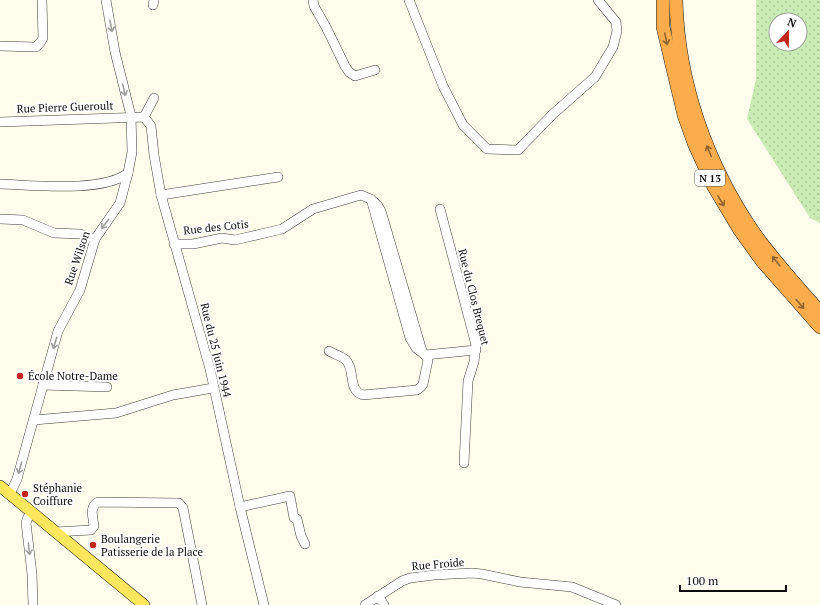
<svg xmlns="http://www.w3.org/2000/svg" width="820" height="605" viewBox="0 0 820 605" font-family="'PT Serif',serif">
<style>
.green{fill:url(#green-dots);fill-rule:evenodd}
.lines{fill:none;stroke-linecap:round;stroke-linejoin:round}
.minor-casing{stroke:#3f3f3f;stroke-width:10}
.major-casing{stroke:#1d1d1d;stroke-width:12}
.highway-casing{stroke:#1d1d1d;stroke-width:14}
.minor{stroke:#fff;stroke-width:9}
.major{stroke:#fee75c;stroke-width:11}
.highway{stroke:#fbad4e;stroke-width:13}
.oneway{stroke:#9e9e9e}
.oneway2{stroke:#8f6530}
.poi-dot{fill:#c2271f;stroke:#fff;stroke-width:1.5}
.labels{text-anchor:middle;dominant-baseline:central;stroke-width:4;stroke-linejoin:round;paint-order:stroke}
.shield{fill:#fff;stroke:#555;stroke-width:1}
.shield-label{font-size:10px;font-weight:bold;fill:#0c0c0c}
.street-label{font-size:11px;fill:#0c0c0c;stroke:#fff}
.poi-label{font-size:11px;fill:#0c0c0c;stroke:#fff;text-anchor:start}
</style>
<defs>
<pattern id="green-dots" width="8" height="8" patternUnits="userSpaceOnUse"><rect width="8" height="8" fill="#cbebb4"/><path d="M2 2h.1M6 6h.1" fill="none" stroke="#adc89a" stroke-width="1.8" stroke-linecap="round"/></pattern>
</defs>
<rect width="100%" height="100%" fill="#fffdeb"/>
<!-- green -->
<path class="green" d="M756 0H820V223L810 218 747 119 756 79ZM776 20H800V44H776Z"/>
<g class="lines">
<!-- minor casing -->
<g class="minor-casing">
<g id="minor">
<path d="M313 0 314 6 326 27 345 66 349 72 355 76 375 70"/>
<path d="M409 0 443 86 463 125 487 149 518 150 553 114 595 77 613 47 617 31 616 22 598 0"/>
<path d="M153 5 154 0"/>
<path d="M0 46 36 47 40 43 43 38 42 0"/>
<path d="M144 117 154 98"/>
<path d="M0 122 144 117 151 126 154 155 161 195 210 369 240 507 264 605"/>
<path d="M0 184C32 185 103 193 128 173"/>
<path d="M161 195 278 177"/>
<path d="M440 209 476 345 474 362 468 381 464 463"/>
<path d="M0 219 23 220 54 233 80 234 95 239"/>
<path d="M174 244H193L222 238 235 240 282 229 313 209 361 195C370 198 377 202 381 211L422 351"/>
<path d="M329 351C334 354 341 356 346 360 356 371 347 390 363 395L417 390 421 387 423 384 428 360 425 355 416 348 410 338 371 199"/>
<path d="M425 355 476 350"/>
<path d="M43 385 107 387"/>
<path d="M34 420 116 413 173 395 213 388"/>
<path d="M10 494 17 479 58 331 80 290 95 239 120 203 128 173 132 152 131 116 115 52 106 0"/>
<path d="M240 507 290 496 294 518 297 519 301 536 305 544"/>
<path d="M32 512 28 517 26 523 32 574 33 605"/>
<path d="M55 532 91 530 94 526C93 517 89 507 98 502L179 503 183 508 202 605"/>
<path d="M378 596 384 605"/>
<path d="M365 605 402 581 410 578 434 575 472 573 482 574 520 582 572 587 616 605"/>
</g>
</g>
<!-- major casing -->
<g class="major-casing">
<path id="major" d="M0 486 144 605"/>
</g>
<!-- highway casing -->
<g class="highway-casing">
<g id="highway">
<path d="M663 0V27L684 115 694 143 714 187 739 229 762 261 820 327"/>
<path d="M676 0C678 83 707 164 754 233 774 261 797 286 820 312"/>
</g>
</g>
<!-- minor -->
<use href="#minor" class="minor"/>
<!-- major -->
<use href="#major" class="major"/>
<!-- highway -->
<use href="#highway" class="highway"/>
</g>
<!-- one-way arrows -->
<defs><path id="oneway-shaft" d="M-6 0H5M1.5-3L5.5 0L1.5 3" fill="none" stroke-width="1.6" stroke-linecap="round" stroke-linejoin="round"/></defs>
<g class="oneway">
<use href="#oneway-shaft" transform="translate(111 26) rotate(79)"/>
<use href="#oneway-shaft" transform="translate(124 90) rotate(77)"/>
<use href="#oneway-shaft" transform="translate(105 224) rotate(128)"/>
<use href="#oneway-shaft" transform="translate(55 343) rotate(107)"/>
<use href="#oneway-shaft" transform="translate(20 468) rotate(106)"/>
<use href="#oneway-shaft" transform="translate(29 549) rotate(84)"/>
</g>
<g class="oneway2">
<use href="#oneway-shaft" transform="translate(666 39) rotate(78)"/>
<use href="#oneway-shaft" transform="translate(709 151) rotate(-113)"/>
<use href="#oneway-shaft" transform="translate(721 201) rotate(59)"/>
<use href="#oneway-shaft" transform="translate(776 261) rotate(-128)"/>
<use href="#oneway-shaft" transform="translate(800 304) rotate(49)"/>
</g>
<!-- markers -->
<g class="poi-dot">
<circle cx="20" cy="376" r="4"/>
<circle cx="25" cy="494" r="4"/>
<circle cx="93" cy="545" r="4"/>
</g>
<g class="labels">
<!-- shield labels -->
<rect class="shield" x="695" y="170" width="30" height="16" rx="3"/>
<g class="shield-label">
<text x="710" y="178">N 13</text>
</g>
<!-- street labels -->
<g class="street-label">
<text transform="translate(65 107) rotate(-2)">Rue Pierre Gueroult</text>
<text transform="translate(216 227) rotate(-6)">Rue des Cotis</text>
<text transform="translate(77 258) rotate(-71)">Rue Wilson</text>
<text transform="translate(474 297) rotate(76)">Rue du Clos Brequet</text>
<text transform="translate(216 350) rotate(76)">Rue du 25 Juin 1944</text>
<text transform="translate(438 564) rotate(-5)">Rue Froide</text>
</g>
<!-- poi labels -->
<g class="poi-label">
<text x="28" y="376">École Notre-Dame</text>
<text x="33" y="488">Stéphanie<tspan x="33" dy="13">Coiffure</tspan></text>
<text x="101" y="539">Boulangerie<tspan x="101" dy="13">Patisserie de la Place</tspan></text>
</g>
</g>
<!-- north arrow -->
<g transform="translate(788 32) rotate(22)"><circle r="19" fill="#ffffff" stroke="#9e9e9e"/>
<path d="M0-3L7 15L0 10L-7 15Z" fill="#c2271f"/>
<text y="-6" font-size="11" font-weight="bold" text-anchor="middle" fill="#0c0c0c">N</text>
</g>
<!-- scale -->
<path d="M680 585v6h106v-6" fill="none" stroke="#0c0c0c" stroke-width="2"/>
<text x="686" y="585" font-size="12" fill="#0c0c0c" stroke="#ffffff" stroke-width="3" paint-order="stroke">100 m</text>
</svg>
